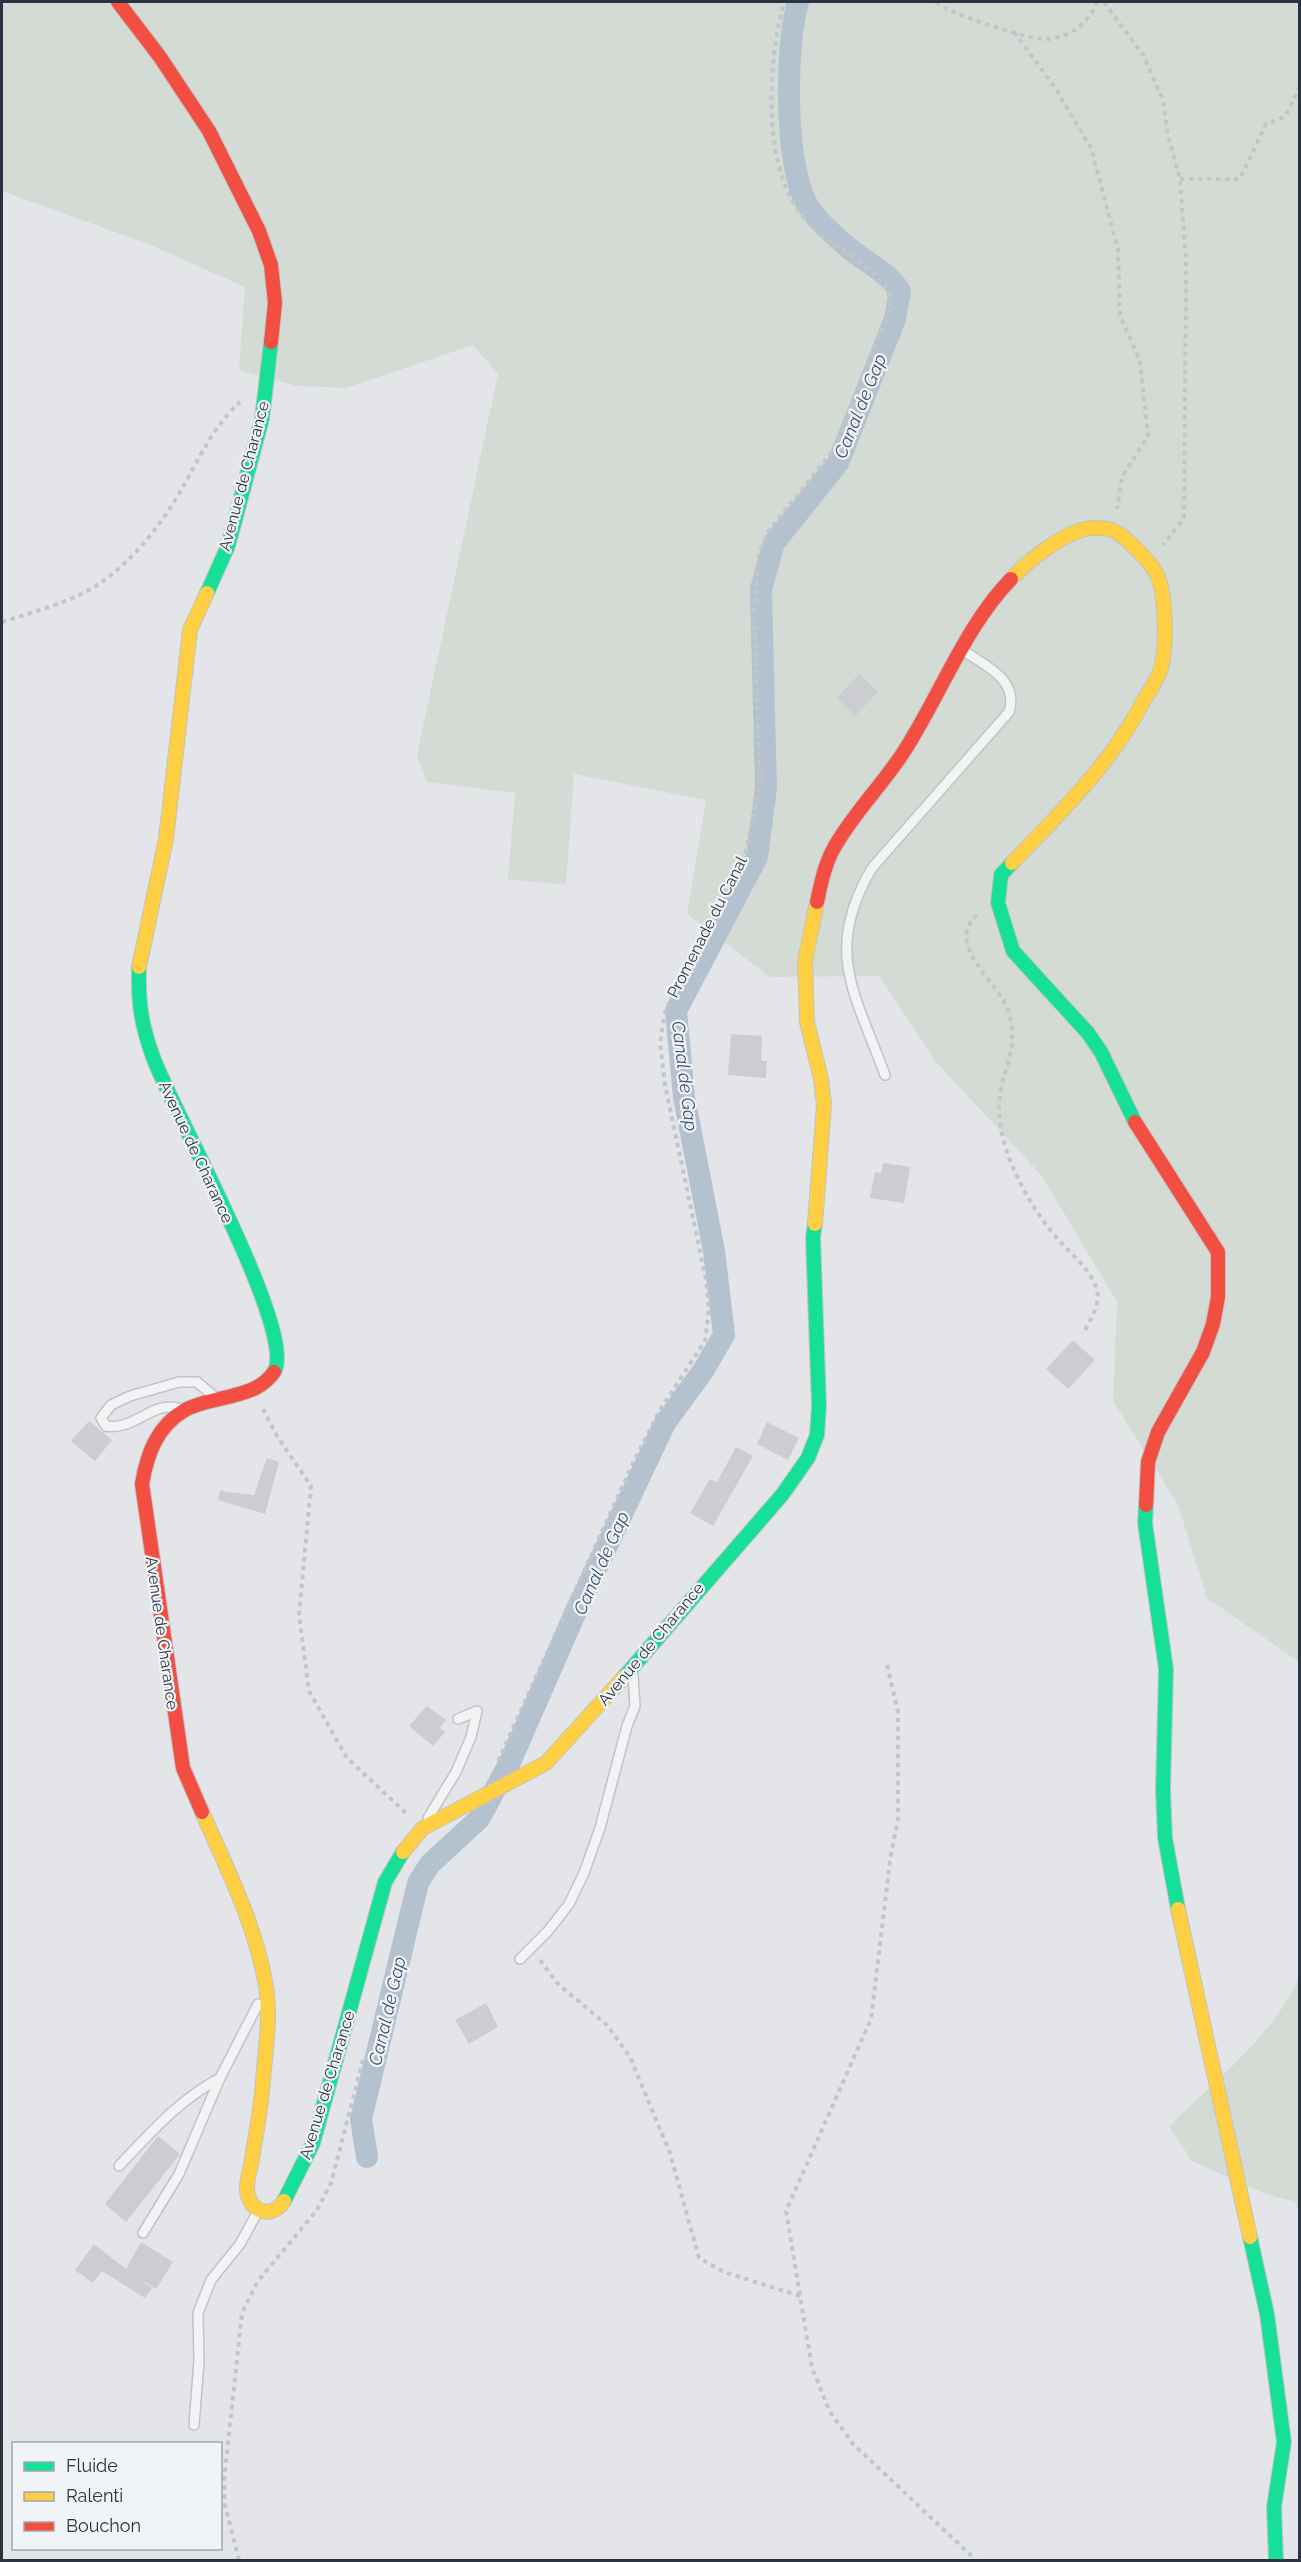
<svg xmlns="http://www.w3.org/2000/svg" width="1301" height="2562" viewBox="0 0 1301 2562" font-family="Raleway,sans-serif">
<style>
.green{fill:#d4dbd4}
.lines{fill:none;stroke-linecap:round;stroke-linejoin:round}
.canal{stroke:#b4c2d0;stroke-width:22}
.building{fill:#cccdd0}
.lane-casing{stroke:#c1c3c6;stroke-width:12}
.fast-casing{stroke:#c1c3c6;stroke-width:16}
.slow-casing{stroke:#c1c3c6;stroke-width:16}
.jam-casing{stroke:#c1c3c6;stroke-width:16}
.path{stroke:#c3c6c8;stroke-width:4;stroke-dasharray:4.5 4.5;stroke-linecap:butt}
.lane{stroke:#f2f3f5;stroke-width:9}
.fast{stroke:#16e098;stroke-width:14}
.slow{stroke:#ffcf43;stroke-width:14}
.jam{stroke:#f24e42;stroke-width:14}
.labels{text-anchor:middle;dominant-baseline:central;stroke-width:4.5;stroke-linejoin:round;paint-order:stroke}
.street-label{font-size:16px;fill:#2b3340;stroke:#f1f4f7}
.water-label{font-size:18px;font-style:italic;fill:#395270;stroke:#f1f4f7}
</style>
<rect width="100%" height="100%" fill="#e3e5e8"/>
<!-- green -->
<g class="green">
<path d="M2 2H1299V1662L1207 1598 1178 1505 1113 1401 1117 1302 1042 1176 936 1062 879 976 770 977 687 914 706 800 574 774 566 885 508 879 515 793 427 782 417 755 498 374 473 345 346 388 297 386 239 370 245 287 148 244 2 191Z"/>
<path d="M1299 1978V2213L1295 2202 1263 2193 1192 2161 1169 2126C1215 2081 1272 2037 1299 1978Z"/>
</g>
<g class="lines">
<!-- canal -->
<path class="canal" d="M367 2157 361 2119 418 1883 430 1864 479 1819 510 1762 577 1609 665 1423 703 1371 724 1335 714 1251 684 1097 676 1011 757 857 766 788 761 589 774 543 838 463 895 319 900 291C889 274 871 265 855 253 840 241 824 227 812 212 783 176 785 45 798 2"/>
</g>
<!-- building -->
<g class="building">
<path d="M859 674 878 692 855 716 837 698Z"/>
<path d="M731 1034 762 1036 761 1061H767L766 1078 728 1075Z"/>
<path d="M883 1163 910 1167 904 1203 870 1198 875 1172 881 1173Z"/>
<path d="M1073 1340 1095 1360 1068 1389 1046 1369Z"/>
<path d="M89 1421 112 1440 95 1461 71 1441Z"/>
<path d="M767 1422 799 1438 788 1460 757 1444Z"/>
<path d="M736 1447 753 1456 713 1526 690 1513 710 1479 717 1482Z"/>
<path d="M267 1458 279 1462 265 1514 218 1500 220 1491 254 1495Z"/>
<path d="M427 1706 446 1720 440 1728 445 1732 433 1746 409 1726Z"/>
<path d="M486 2003 498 2027 469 2044 455 2020Z"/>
<path d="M158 2136 180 2154 126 2222 105 2204Z"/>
<path d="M141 2242 173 2262 156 2289 136 2276 152 2288 145 2298 102 2271 93 2283 75 2270 94 2244 126 2269Z"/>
</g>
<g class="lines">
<!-- lane casing -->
<g class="lane-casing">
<g id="lane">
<path d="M885 1075C855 993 823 951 872 868L1009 712C1019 680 986 666 964 651"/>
<path d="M178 1408C152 1401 134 1431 106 1426L101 1418 111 1405 130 1396 179 1382H197L214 1396"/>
<path d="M428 1818 456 1772 471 1737 477 1711 458 1719"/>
<path d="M520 1959 548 1931 569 1904 584 1873 600 1828 627 1726 635 1706 633 1676"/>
<path d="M119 2166C151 2132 179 2100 220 2078"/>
<path d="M143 2233 179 2174 220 2078 258 2004"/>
<path d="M194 2425 199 2361 198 2313 211 2280 240 2244 257 2213"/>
</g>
</g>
<!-- fast casing -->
<g class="fast-casing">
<g id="fast">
<path d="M207 593 228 546 262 419 271 342"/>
<path d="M1012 863 1001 875 998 903 1013 951 1088 1033 1101 1052 1135 1122"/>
<path d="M139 967C138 1002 141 1024 153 1057 171 1108 298 1333 274 1372"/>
<path d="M1146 1505 1145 1523 1166 1669 1163 1790 1165 1838 1178 1909"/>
<path d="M624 1677 782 1495 808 1458 817 1435 819 1406 813 1237 815 1224"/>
<path d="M284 2201 313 2143 385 1882 403 1852"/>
<path d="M1250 2237 1267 2314 1284 2442 1274 2507 1276 2560"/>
</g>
</g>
<!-- slow casing -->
<g class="slow-casing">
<g id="slow">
<path d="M1011 579C1029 560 1069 527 1096 528 1101 528 1110 529 1114 531 1125 536 1154 565 1158 577 1166 598 1167 646 1161 668 1158 679 1150 690 1144 700 1111 764 1061 812 1012 863"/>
<path d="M139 967 166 839 190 630 207 593"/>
<path d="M815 1224 824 1105 821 1079 807 1022 805 961 817 902"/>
<path d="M202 1812C227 1869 256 1925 266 1987 271 2018 265 2051 263 2082 261 2108 256 2133 252 2159 251 2168 246 2181 247 2190 249 2212 271 2220 284 2201"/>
<path d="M403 1852 423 1828 546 1763 624 1677"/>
<path d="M1178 1909 1250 2237"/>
</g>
</g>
<!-- jam casing -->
<g class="jam-casing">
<g id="jam">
<path d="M118 2 160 57 209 131 259 231 271 265 275 303 271 342"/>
<path d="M817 902C821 883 825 863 835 846 854 813 882 785 903 753 939 698 965 626 1011 579"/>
<path d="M1135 1122 1218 1252V1297L1213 1324 1203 1352 1158 1432 1148 1462 1146 1505"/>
<path d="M202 1812 183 1768 142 1484C147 1454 157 1426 185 1410 199 1402 219 1400 235 1395 251 1391 264 1386 274 1372"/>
</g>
</g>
<!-- path -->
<g class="path">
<path d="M936 2C949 14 1031 41 1049 39 1072 36 1090 22 1097 2"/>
<path d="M1104 2 1143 55 1163 100 1168 135 1180 179 1186 260 1184 518 1163 545"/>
<path d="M1014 32 1054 86 1091 148 1118 249 1120 315 1140 361 1148 436 1122 477 1117 509"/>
<path d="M1180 179H1240L1266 124 1285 117 1300 86"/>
<path d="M2 622C33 612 76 601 103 581 135 558 160 526 180 492 198 461 213 426 240 402"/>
<path d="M977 915C943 945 1001 984 1009 1013 1017 1043 1009 1056 1002 1084 995 1116 1002 1143 1015 1172 1026 1196 1039 1217 1056 1237 1069 1253 1089 1267 1096 1287 1102 1302 1090 1321 1083 1334"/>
<path d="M263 1409 277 1436 311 1486 299 1615 309 1691 347 1758 406 1813"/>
<path d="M887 1665 898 1712V1818L890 1861 871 2019 786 2211 812 2368 830 2412 853 2444 976 2560"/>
<path d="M498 1761 633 1463 660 1410 705 1341 709 1309 706 1280 665 1085 660 1043 665 1013 677 984 746 851 754 814 760 779 754 612 759 553 768 532 838 444 888 314C889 310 890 304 890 300 887 272 830 245 811 226 804 219 796 208 792 200 763 148 769 56 784 2"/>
<path d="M540 1960 558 1984 607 2025 630 2057 670 2153 699 2258 724 2272 800 2296"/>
<path d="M239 2560 225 2505 224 2480 242 2313 258 2281 317 2210 331 2183 363 2060"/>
</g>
<!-- lane -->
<use href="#lane" class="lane"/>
<!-- fast -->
<use href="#fast" class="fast"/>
<!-- slow -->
<use href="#slow" class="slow"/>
<!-- jam -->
<use href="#jam" class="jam"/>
</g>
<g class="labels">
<!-- street labels -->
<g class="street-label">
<text transform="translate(244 476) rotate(-75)">Avenue de Charance</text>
<text transform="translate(707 927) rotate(-63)">Promenade du Canal</text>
<text transform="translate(196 1152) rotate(65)">Avenue de Charance</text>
<text transform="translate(162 1633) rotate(82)">Avenue de Charance</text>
<text transform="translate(651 1644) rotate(-50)">Avenue de Charance</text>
<text transform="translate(327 2085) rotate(-73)">Avenue de Charance</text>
</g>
<!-- water labels -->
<g class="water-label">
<text transform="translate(860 406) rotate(-68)">Canal de Gap</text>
<text transform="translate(685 1076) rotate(83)">Canal de Gap</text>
<text transform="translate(601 1563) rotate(-66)">Canal de Gap</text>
<text transform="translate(387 2011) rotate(-77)">Canal de Gap</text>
</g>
</g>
<!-- border -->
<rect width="1301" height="2562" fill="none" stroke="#2b3340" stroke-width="6"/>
<!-- legend -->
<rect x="12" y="2442" width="210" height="108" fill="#f1f4f7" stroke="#a2a7ae" stroke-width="1.5"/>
<rect x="24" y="2462" width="30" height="9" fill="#16e098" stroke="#a2a7ae" stroke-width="1.5"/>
<text x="66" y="2472" font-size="18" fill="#2b3340">Fluide</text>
<rect x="24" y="2492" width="30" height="9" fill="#ffcf43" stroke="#a2a7ae" stroke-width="1.5"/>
<text x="66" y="2502" font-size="18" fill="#2b3340">Ralenti</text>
<rect x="24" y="2522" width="30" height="9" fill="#f24e42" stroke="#a2a7ae" stroke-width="1.5"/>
<text x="66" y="2532" font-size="18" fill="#2b3340">Bouchon</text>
</svg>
